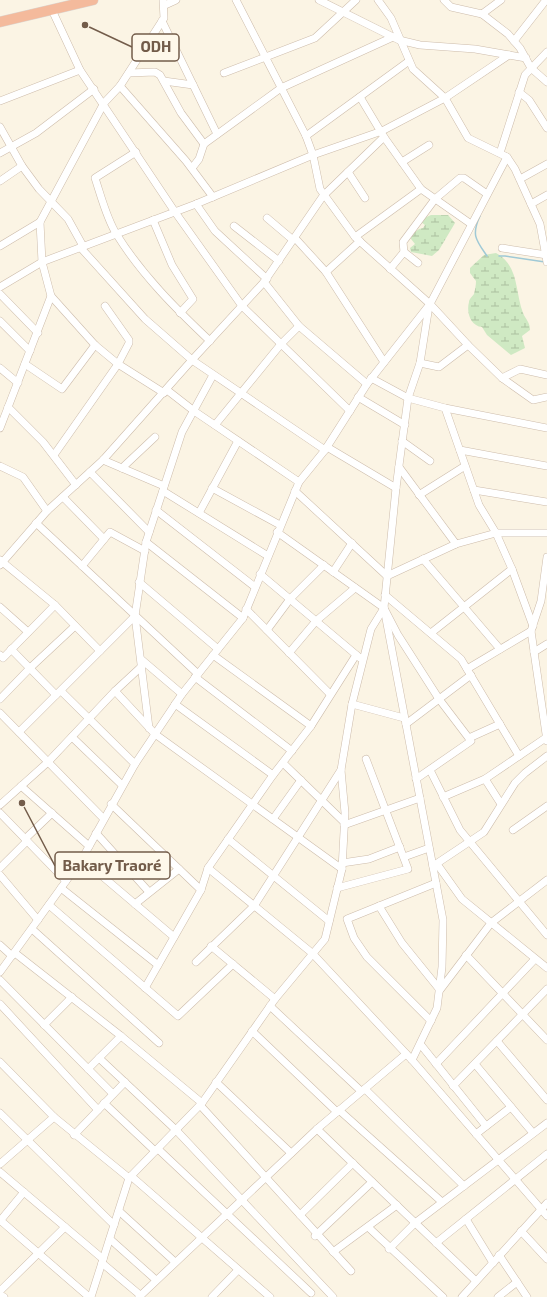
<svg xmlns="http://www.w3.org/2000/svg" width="547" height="1297" viewBox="0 0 547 1297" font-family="'Exo 2',sans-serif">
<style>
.wetland{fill:url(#wetland-marsh)}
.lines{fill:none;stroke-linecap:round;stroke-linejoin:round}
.stream{stroke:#9fc9d6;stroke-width:1.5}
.minor-casing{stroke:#cdbcab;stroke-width:8}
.highway-casing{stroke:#dbd5d0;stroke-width:11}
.minor{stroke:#fff;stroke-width:7}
.highway{stroke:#f4ba9c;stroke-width:10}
.leader{fill:none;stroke:#735c4a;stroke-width:1.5}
.callout-dot{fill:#735c4a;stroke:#fef8ea;stroke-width:1.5}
.callout{fill:#fef8ea;stroke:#735c4a;stroke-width:1.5}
.callout-label{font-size:15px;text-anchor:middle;font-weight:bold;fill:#735c4a}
</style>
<defs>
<pattern id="wetland-marsh" width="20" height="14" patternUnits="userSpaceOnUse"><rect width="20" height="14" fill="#cfe9c3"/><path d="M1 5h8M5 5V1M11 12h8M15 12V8" fill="none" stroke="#acc0a0"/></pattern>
</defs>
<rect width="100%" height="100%" fill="#fbf4e4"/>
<!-- wetland -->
<g class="wetland">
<path d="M431 215H448L455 223 439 250 432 256 411 252 410 248 415 244 411 239V235L419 229 423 228 425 225 421 222 422 219Z"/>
<path d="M496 253C519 265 515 292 523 313 526 320 530 322 530 330L522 336 525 348 511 355 487 335 482 327C471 326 466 313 469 302 469 299 472 297 474 294 475 290 476 285 476 281L470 273V268L484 255Z"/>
</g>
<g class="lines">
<!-- stream -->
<g class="stream">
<path d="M480 216C471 235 476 240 487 256"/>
<path d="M499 256H505L545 262"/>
</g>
<!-- minor casing -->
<g class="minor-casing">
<g id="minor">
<path d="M236 0 306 136 313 155 320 189 355 237 430 304 468 345 502 378 533 400 547 397"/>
<path d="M319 0 399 40 420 45 475 49 526 58"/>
<path d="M378 0 391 18 413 69 445 98 468 138 507 157 515 169 540 224 547 262"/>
<path d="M444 0 451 7 482 14 508 34 520 48 531 68 547 82"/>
<path d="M165 5 176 0"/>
<path d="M52 10 80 70 175 212 242 306 350 411"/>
<path d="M482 14 501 0"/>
<path d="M162 21 217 134"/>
<path d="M514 41 546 0"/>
<path d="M129 73 155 72 160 75 181 113 204 144"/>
<path d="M224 73 315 38 356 0"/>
<path d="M164 81 193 85"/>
<path d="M120 86 186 161 213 197"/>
<path d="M519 92 529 100 547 128"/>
<path d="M360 97 384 137 421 189 471 224"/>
<path d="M0 101 80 70"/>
<path d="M0 127 22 166 39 189 68 219 83 246"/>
<path d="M306 136 409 61"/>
<path d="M136 152 95 178C101 196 107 220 117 235 142 275 176 309 210 341"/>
<path d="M0 153 36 133 94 89"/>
<path d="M500 153 525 75 547 52"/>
<path d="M402 162 429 145"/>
<path d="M192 168 199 159 204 144 281 88 393 37"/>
<path d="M348 172 365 198"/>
<path d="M520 179 547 164"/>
<path d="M0 181 22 166"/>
<path d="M196 204 215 231 267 279"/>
<path d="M531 204 547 195"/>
<path d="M267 218 293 240"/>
<path d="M153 220 172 265 193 299 180 313"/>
<path d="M234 226 279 261"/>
<path d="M355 237 421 189"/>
<path d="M295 238 326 272 384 362"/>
<path d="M0 246 40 222"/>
<path d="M80 247 145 319 192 360 325 450"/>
<path d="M502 248 547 255"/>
<path d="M404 252 403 242 435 199 460 178H464L487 194"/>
<path d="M390 269 404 252 418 263"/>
<path d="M326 272 360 241"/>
<path d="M264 282 299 326 367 384"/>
<path d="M0 287 42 262 196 204 313 155 382 131 445 98 509 55"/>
<path d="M0 294 38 333"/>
<path d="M51 296 95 345 118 364 164 393"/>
<path d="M0 321 30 351"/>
<path d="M420 363 439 367 468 345"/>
<path d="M25 364 62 389 95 345"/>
<path d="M0 368 18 383"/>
<path d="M371 378 408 398 445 408 547 428"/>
<path d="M502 378 520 369 547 375"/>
<path d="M167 390 194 411 299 482"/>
<path d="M358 397 405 425"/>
<path d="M8 407 43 442 76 485"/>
<path d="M445 408 479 505 496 533 512 569 533 626"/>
<path d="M215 425 281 344 299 326"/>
<path d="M0 428 51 296 42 262 40 222 104 103 120 86 164 18 163 0"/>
<path d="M402 441 430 461"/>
<path d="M327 447 396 488"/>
<path d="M460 450 547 466"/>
<path d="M54 455 118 364 129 343V340L105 306"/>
<path d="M103 460 164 486"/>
<path d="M0 466 23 477 47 511"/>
<path d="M399 467 456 544"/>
<path d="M122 468 155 437"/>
<path d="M90 472 149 532"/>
<path d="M212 488 280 525"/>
<path d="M474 490 547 502"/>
<path d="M163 491 268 556"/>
<path d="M295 491 387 576 456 544 496 533H547"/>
<path d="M419 495 465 466"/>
<path d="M63 497 104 539"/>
<path d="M156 510 255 587"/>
<path d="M199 513 238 441"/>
<path d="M36 523 198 674"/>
<path d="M277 532 384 608 398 635 439 699 471 741 416 779"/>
<path d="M146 542 243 618"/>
<path d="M547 557 541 601 531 631 547 741"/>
<path d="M423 559 500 649"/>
<path d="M0 560 55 605 100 651"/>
<path d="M0 565 47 511 103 460 192 360 264 282 323 196 384 137"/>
<path d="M82 566 110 532 145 551"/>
<path d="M333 572 352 543"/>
<path d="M260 574 360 658"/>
<path d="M139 582 218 649"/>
<path d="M385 595 461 659 519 756"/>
<path d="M0 607 28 632"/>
<path d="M246 609 330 694"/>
<path d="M267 630 290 599 324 565"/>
<path d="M431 633 512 569"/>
<path d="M11 649 56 695"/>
<path d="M534 652 547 644"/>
<path d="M289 653 316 621 355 588"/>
<path d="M0 655 3 658 55 605"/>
<path d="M213 655 311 726"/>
<path d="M142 660 182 694"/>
<path d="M467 669 531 631"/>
<path d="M195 677 292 751"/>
<path d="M61 691 135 764"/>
<path d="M115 691 155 734 342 869"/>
<path d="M0 699 30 668 75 626"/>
<path d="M175 704 273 775"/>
<path d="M352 704 404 718"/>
<path d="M0 713 103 818"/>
<path d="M406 724 471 675"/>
<path d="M149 728 135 616 146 542 182 432 213 375"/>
<path d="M19 732 135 616"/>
<path d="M72 737 122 785"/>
<path d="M469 738 500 724"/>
<path d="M283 763 344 822"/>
<path d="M430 770 460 830 547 935"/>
<path d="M485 779 501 804"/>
<path d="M21 786 89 846"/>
<path d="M443 797 485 779 547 737"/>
<path d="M111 804 201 890"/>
<path d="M0 805 48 762 115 691 142 666"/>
<path d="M0 813 66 881"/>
<path d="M273 819 301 780"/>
<path d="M344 825 420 798"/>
<path d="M513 830 547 806"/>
<path d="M96 833 149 892"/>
<path d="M25 839 52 813"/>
<path d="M228 839 329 921"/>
<path d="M404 857 429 848"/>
<path d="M82 859 174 937"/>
<path d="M342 863 369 859 400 847"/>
<path d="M437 864 462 899 547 968"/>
<path d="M433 866 484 832 515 783 525 773 547 756"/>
<path d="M0 868 27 841"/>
<path d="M208 868 312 953 412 1060 547 1216"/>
<path d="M0 875 38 920"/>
<path d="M61 888 158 965"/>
<path d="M337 888 408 869 366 759"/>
<path d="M135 904 179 869"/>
<path d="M49 905 178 1016 233 964"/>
<path d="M379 906 402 943 440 990 491 923 547 880"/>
<path d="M32 929 159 1043"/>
<path d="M0 945 12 956"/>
<path d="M211 946 275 999"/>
<path d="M15 953 121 1036 202 1103 129 1178 91 1297"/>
<path d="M466 955 547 1040"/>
<path d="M196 962 254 906 341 770"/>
<path d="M0 972 82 859 135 764 182 694 243 618 299 482 325 450 367 384 430 304 507 157"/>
<path d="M0 980 113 1094"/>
<path d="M145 988 201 890 208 868 273 775 311 726 356 655"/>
<path d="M0 1004 98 1110"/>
<path d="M270 1006 361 1091"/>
<path d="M431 1021 367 957 354 938 347 919 436 883"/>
<path d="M44 1025 72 997"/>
<path d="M252 1031 337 1112"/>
<path d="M497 1041 547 1100"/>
<path d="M421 1045 486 1126"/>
<path d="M99 1058 176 1130 333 1297"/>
<path d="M412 1060 437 1008 442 967 443 920 384 608 396 488 408 398 420 363 429 306"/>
<path d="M0 1062 54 1117 129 1178"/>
<path d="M436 1064 535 959"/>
<path d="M475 1064 533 1133"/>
<path d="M88 1069 121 1036"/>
<path d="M216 1082 291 1153"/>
<path d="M453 1086 547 989"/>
<path d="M365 1089 464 1186"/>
<path d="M104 1103 155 1151"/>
<path d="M202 1103 275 999 325 939 342 869 345 813 341 770 352 704 371 629 384 608"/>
<path d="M200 1105 351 1271"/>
<path d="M339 1110 442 1202"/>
<path d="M0 1113 114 1225"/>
<path d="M317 1129 476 1281"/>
<path d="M476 1134 511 1107"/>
<path d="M74 1135 125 1082"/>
<path d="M158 1149 311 1293"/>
<path d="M0 1164 54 1117"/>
<path d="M0 1172 103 1259"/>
<path d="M131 1176 270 1297"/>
<path d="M119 1211 175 1262"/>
<path d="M300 1215 353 1163"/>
<path d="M466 1219 493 1263"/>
<path d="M0 1220 89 1297"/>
<path d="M0 1221 24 1192"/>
<path d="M368 1227 443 1297"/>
<path d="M521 1231 547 1259"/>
<path d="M315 1236 372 1182"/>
<path d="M110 1239 156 1280"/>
<path d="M436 1243 547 1154"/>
<path d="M389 1249 415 1223 547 1123"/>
<path d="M333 1252 397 1205"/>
<path d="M499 1255 527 1297"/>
<path d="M102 1263 140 1295"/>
<path d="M0 1291 65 1227"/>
<path d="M0 1295 4 1297"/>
<path d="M139 1297 317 1129 406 1054"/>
<path d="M212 1297 238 1270"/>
<path d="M462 1297 547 1203"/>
<path d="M498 1297 517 1282"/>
</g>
</g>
<!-- highway casing -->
<g class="highway-casing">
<path id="highway" d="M0 22 93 0"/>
</g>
<!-- minor -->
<use href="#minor" class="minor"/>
<!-- highway -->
<use href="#highway" class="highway"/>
</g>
<!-- callouts -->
<path class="leader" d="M85 25L132 47M22 803L55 866"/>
<g class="callout-dot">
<circle cx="85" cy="25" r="4"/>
<circle cx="22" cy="803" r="4"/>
</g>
<g class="callout">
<rect x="132" y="34" width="47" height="27" rx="4"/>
<rect x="55" y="852" width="115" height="27" rx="4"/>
</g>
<g class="callout-label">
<text x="156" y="52">ODH</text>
<text x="112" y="871">Bakary Traoré</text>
</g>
</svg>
